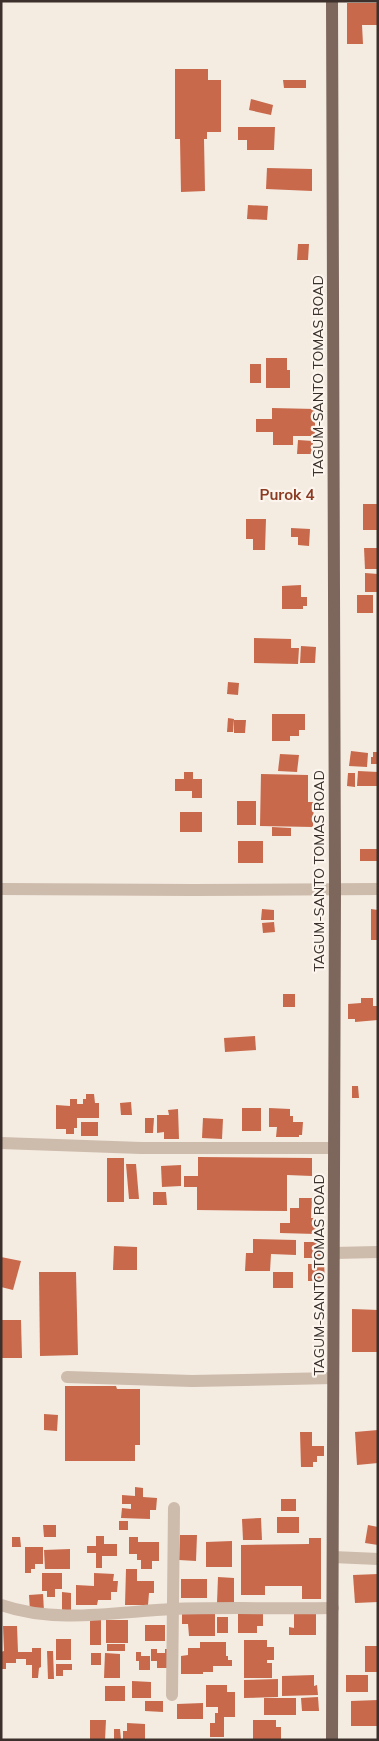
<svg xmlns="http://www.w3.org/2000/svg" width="379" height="1741" viewBox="0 0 379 1741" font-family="Mulish,sans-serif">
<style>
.building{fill:#c8694b}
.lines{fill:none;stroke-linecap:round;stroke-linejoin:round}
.minor{stroke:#cdbbac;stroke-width:12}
.major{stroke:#7d675c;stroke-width:12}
.labels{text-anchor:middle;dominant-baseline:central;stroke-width:4.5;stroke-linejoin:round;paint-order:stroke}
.street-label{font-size:14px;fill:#3b302b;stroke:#fbf5ee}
.neighbourhood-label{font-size:15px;font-weight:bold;fill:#8c3b22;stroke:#fbf5ee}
</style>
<rect width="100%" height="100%" fill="#f4ebe1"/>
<!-- building -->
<g class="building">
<path d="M347 3H378V25H362L363 44H347Z"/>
<path d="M175 69H208V80H221V132H207V139H204L205 191 181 192 180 139H175Z"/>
<path d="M283 80H306V88H284Z"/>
<path d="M251 99 273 105 271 115 249 110Z"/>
<path d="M238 127H275L274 150H247V140H238Z"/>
<path d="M267 168 312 169V191L266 189Z"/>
<path d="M248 205 268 206 267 220 247 219Z"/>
<path d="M298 244H309L308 260H297Z"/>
<path d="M266 358H287V370H290V388H266Z"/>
<rect x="250" y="364" width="11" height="19"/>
<path d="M272 408 315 409V436H293V445H273V432H256V419H272Z"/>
<path d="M298 440 313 441V454H297Z"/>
<rect x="363" y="504" width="15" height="26"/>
<path d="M246 519H266L265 550H253V539H246Z"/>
<path d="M291 528 310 529 309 546 298 545V537H291Z"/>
<path d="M364 548H378V569H365Z"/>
<path d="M365 573 378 574V592H365Z"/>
<path d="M301 585V597H307V606H303V609H282V586Z"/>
<rect x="357" y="595" width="16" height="18"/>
<path d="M254 638 291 639V648H299L298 664 254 663Z"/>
<path d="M301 646 316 647 315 663H300Z"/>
<path d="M228 682 239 683 238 695 227 694Z"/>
<path d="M272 714H305V730H299V736H290V741H272Z"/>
<path d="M228 718 234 719 233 732H227Z"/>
<path d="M234 720H246L245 733H234Z"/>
<path d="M351 751 368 753 367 767 349 766Z"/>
<path d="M373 752H378V764H371V757H373Z"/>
<path d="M280 754 299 755 297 772 278 771Z"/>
<path d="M358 771 378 772V786H357Z"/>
<path d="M184 772H193V779H202V798H192V791H175V779H184Z"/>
<path d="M348 773H355V787L347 786Z"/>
<path d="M261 774 308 775V802H314L313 827 260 826Z"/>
<rect x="237" y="801" width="19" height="24"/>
<rect x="180" y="812" width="22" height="20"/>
<path d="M272 827 291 828V836H272Z"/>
<rect x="238" y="841" width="25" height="22"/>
<rect x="360" y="849" width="18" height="12"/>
<path d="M262 909 274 910V920H261Z"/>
<path d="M371 909 378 910V940H371Z"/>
<path d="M274 922 275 932 263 933 262 923Z"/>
<rect x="283" y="994" width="12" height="13"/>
<path d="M361 998H373V1006H378V1020L355 1022V1019H348V1004L361 1003Z"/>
<path d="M255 1036 256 1050 225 1052 224 1038Z"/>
<path d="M352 1086H358L359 1098H352Z"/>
<path d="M86 1094H94L95 1103H99V1118H77V1128H74V1134H66V1129H56V1105L70 1106V1099H77V1104H83V1099H86Z"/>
<path d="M131 1102 132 1115H121L120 1103Z"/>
<rect x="242" y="1108" width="19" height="23"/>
<path d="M269 1108 290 1109V1116H293V1122H303L302 1135H299V1137H276L277 1127H269Z"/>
<path d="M178 1109 179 1139H164V1132L157 1133V1115H169L168 1110Z"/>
<path d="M145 1118H154L153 1133H145Z"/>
<path d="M203 1118 223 1119 222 1139 202 1138Z"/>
<rect x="81" y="1122" width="17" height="14"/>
<path d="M198 1157 312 1158V1176L287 1175V1211L197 1210V1187H184V1176H198Z"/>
<rect x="107" y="1158" width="17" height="44"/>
<path d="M126 1164H136L139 1199H129Z"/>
<path d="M181 1165V1186L162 1187 161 1166Z"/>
<path d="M153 1192H166L167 1205H153Z"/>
<path d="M299 1198H312L311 1218H316V1234L280 1233V1223H290V1208H299Z"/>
<path d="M253 1239 296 1240V1255L271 1254 270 1271H245L246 1253H253Z"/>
<rect x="304" y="1242" width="17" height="16"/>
<path d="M114 1246 137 1247V1270H113Z"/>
<path d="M1 1257 21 1261 13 1290 1 1287Z"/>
<path d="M308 1264H324L325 1281H308Z"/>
<path d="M39 1272H76L78 1355 40 1356Z"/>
<rect x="273" y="1272" width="20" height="16"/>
<path d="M352 1309 378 1310V1352H352Z"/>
<path d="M1 1320H21L22 1358H1Z"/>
<path d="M65 1386H116L117 1389H140V1445H135V1461H65Z"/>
<path d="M44 1414 58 1415 57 1431 44 1430Z"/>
<path d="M378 1430V1463L357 1465 355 1432Z"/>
<path d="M300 1432H312V1446H324V1456H317V1462H313V1467H301Z"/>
<path d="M135 1487 143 1488V1497L157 1498 156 1510H150V1519L121 1518 122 1508 131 1509V1504H122V1495L135 1496Z"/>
<rect x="281" y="1499" width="15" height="12"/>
<rect x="277" y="1517" width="22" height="16"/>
<path d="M261 1518 262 1540H243L242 1519Z"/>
<rect x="119" y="1521" width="9" height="9"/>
<path d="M43 1525H56V1537H44Z"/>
<path d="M368 1525 378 1527V1545L365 1543Z"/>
<path d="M180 1535H197L196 1561 179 1560Z"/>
<path d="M96 1536H104V1544H117V1556H102V1568H96V1553H87V1546H96Z"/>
<path d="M12 1537H20L21 1547H12Z"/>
<path d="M129 1537H138V1542H159V1561H152V1569H141V1560H137V1554H129Z"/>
<path d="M309 1538H321V1599H302V1586H265V1595H241V1545L309 1544Z"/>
<path d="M232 1541V1567H206V1542Z"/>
<path d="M25 1547H43V1564H35V1569H31V1573H25Z"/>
<path d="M70 1549V1569H45L44 1550Z"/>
<path d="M126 1569H137V1581H154V1593H149L148 1605H125Z"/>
<path d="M42 1573H62V1589H55V1597H47V1591H42Z"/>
<path d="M94 1573 114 1574 113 1581H118L117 1592H111V1600H98L97 1605H76V1585L94 1586Z"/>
<path d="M378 1574V1602L355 1603 353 1575Z"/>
<path d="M218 1577 234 1578V1604L217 1603Z"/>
<rect x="181" y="1579" width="26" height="19"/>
<path d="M62 1592 71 1593V1610H62Z"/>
<path d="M43 1594 44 1611H30L29 1595Z"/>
<path d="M316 1610V1635H289V1627L294 1628V1614Z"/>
<path d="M182 1614H215V1636H189L188 1624H182Z"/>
<path d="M238 1614H263V1626H257V1633H238Z"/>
<rect x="217" y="1617" width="11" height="16"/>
<rect x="90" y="1620" width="11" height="25"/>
<rect x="106" y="1620" width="22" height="23"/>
<rect x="145" y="1625" width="20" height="16"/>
<path d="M3 1626H17L18 1652H32V1648H41V1667L39 1668 38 1678H32V1665H26V1659H16V1663H6V1669H1V1652L4 1651Z"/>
<rect x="56" y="1639" width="15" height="21"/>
<path d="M244 1640H267V1647H274V1660H267V1663H272V1678H244Z"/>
<path d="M200 1642H226V1656H228V1660H232V1666H213V1672H203V1674H181V1656L188 1655V1648H200Z"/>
<rect x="107" y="1644" width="18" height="7"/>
<rect x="365" y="1646" width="13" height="26"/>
<path d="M151 1649H157V1653H165V1649H170L167 1668H157V1661H151Z"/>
<path d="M47 1651H53L54 1679H48Z"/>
<path d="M136 1652H141V1656H150V1670H139V1661H136Z"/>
<rect x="91" y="1653" width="10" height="12"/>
<path d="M105 1653 120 1654V1678H104Z"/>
<path d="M56 1664H72V1670H63V1676H56Z"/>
<path d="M314 1675V1686L317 1685 318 1695 282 1696V1676Z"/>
<rect x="346" y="1675" width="22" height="17"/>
<path d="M278 1679V1697L244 1698V1680Z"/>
<path d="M132 1681 151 1682V1698H132Z"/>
<path d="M206 1685H227V1692H235V1717H224V1737H210V1723H215V1713H218V1707H206Z"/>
<rect x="105" y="1686" width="20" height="15"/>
<path d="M318 1697 319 1711H302L301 1698Z"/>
<rect x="264" y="1698" width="32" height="17"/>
<path d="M378 1700V1726H351V1701Z"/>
<path d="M145 1701H163V1712L145 1711Z"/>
<path d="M203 1703V1719H177V1704Z"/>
<path d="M90 1720H106L105 1740H90Z"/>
<path d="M253 1720H276V1727H281V1740H253Z"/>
<path d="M127 1723 145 1724V1740H123V1731H127Z"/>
<path d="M114 1729H120L121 1740H114Z"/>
</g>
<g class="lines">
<!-- minor -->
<g class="minor">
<path d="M1 889 193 890 378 889"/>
<path d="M1 1143 141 1148H334"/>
<path d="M334 1253 378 1252"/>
<path d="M67 1377 192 1381 333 1378"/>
<path d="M333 1557 378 1559"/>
<path d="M1 1605C55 1624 116 1612 172 1609 225 1607 279 1609 333 1608"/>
<path d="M172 1695 174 1508"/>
</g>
<!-- major -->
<path class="major" d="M332 1 335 889 332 1740"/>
</g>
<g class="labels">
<!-- street labels -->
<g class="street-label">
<text transform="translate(318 376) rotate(-90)">TAGUM-SANTO TOMAS ROAD</text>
<text transform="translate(319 871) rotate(-90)">TAGUM-SANTO TOMAS ROAD</text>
<text transform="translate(319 1275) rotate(-90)">TAGUM-SANTO TOMAS ROAD</text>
</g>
<!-- neighbourhood labels -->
<g class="neighbourhood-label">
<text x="287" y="494">Purok 4</text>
</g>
</g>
<!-- border -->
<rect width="379" height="1741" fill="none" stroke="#3b302b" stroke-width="5"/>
</svg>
